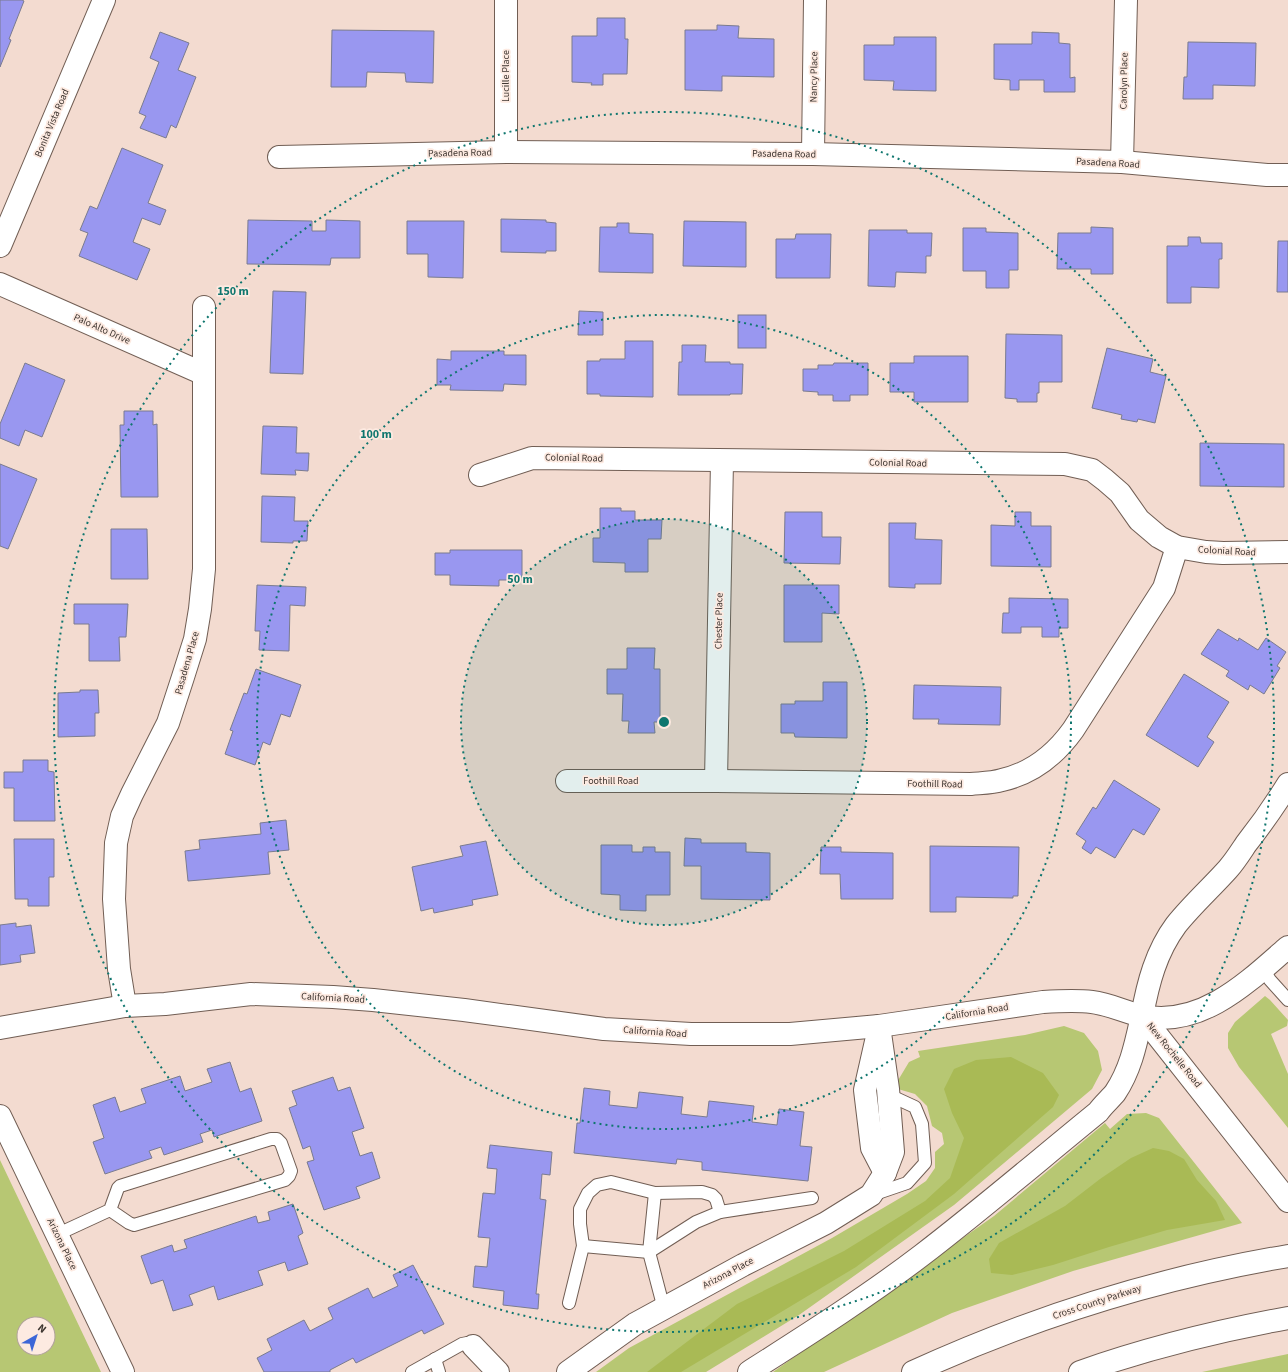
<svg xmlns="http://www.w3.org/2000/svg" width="1288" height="1372" viewBox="0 0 1288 1372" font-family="'Source Sans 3',sans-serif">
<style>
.green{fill:#b7c773;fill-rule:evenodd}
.forest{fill:#a9ba55}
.building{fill:#9997f0;stroke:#7a7b8f}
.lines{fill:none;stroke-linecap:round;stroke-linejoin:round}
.lane-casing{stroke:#715e54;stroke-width:14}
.street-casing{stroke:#715e54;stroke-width:24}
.secondary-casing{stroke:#715e54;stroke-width:24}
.highway-casing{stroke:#715e54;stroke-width:24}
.lane{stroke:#fff;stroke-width:12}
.street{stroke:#fff;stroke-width:22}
.secondary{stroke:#fff;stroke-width:22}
.highway{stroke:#fff;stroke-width:22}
.ring{fill:none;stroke:#0f766e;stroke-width:2;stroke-dasharray:2 4}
.labels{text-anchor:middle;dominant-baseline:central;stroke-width:3.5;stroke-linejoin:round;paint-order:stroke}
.street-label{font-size:10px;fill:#3f3631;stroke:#fdeae1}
.centre{fill:#0f766e;stroke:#fdeae1;stroke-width:2}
.ring-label{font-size:12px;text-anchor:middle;font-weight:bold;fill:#0f766e;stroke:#fdeae1;stroke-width:3.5;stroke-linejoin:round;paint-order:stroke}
</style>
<rect width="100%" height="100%" fill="#f3dbd0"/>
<!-- green -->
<g class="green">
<path d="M1265 996 1270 1000 1288 1020 1287 1026 1271 1034 1288 1074V1128L1239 1067 1228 1048V1033L1235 1022Z"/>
<path d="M1064 1026 1084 1033 1098 1051 1102 1070 1092 1089 954 1205 799 1315 706 1372H596L629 1348 832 1238 907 1194 926 1181 935 1168V1152L944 1144 942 1133 932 1126 927 1106 915 1094 898 1089 897 1082 909 1062 920 1057 918 1051 1025 1035Z"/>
<path d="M1146 1113 1159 1118 1242 1223 1073 1271 952 1313 824 1372H773L994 1216 1105 1123 1110 1129 1127 1114Z"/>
<path d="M0 1160 101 1372H0ZM24 1324H48V1348H24Z"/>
<path d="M1288 1354V1372H1202Z"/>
</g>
<!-- forest -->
<g class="forest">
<path d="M1011 1057 1043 1073 1059 1095 1053 1107 954 1194 856 1267 681 1372H647L737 1304 844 1251 925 1201 950 1178 964 1138 952 1113 944 1089 954 1069 976 1060Z"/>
<path d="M1153 1148 1169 1151 1184 1159 1197 1180 1216 1201 1225 1220 1167 1230 1109 1247 1053 1265 1012 1275 991 1273 989 1259 999 1243 1065 1206 1100 1179 1131 1158Z"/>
</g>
<!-- building -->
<g class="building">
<path d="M0 0H22L24 1 9 39 11 40 0 67Z"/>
<path d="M597 18H625V39H628L627 74H603V85H591L592 83 572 82V36H597Z"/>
<path d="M717 25 739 26 738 38 774 39V77L722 76V91L685 90V30H717Z"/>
<path d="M332 30 434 31 433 83 406 82 405 73 367 72 366 87H331Z"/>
<path d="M160 32 189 43 178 70 196 77 176 128 171 125 166 138 140 128 146 116 139 113 159 62 150 58Z"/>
<path d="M1032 32 1059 33V43L1070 44V78L1075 77V92H1044V80H1019V90H1010V80L994 79V44H1032Z"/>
<path d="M894 37H936V91L893 90 894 81 864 80V45H894Z"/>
<path d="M1188 42 1256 43 1255 86 1213 85V99H1183L1184 77H1187Z"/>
<path d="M122 148 163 165 148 203 166 210 160 225 142 218 133 242 150 249 137 280 79 256 88 233 80 230 90 206 97 209Z"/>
<path d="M501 219 546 220V222L556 223V251H546V253L501 252Z"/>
<path d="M248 220 312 221V231H326V220L360 221V258H331L330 265 247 264Z"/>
<path d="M407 221H464L463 278 428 277V254H407Z"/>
<path d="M684 221 746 222V267L683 266Z"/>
<path d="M617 223H629V233L653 234V273L599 272 600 227H617Z"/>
<path d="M1091 227 1113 228V274H1091V269H1057L1058 233H1091Z"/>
<path d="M963 228H986V232L1018 233V270H1009V288H986V271H963Z"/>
<path d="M869 230H907V233H932L931 256H926V273L896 272 895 287 868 286Z"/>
<path d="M796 234H831L830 278H776V239H795Z"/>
<path d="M1188 237H1200L1201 243H1222V259H1219V288L1191 287V303H1167V246H1188Z"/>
<path d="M1278 241H1288V292H1277Z"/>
<path d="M273 291 306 292 303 374 270 373Z"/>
<path d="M579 311 603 312V335H578Z"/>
<rect x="738" y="315" width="28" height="33"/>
<path d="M1006 334 1062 335V382H1039V393H1037V402H1017V399L1005 398Z"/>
<path d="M625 341H653V397L600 396V394H587V361H600V359H625Z"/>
<path d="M682 345H706L705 362H730V364H743L742 394H730V395H678L679 362H682Z"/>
<path d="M1107 348 1153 359 1150 372 1166 376 1155 423 1138 419 1137 422 1121 419 1122 415 1092 408Z"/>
<path d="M451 351H504V355H526V385L504 384 503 391 450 390 451 385H437V359L451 360Z"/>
<path d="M914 356H968V402H914V392H890V363H914Z"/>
<path d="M25 363 65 380 42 437 25 430 19 446 0 438V424Z"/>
<path d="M834 363H868V395H850V401H833V395H818V392L803 391V369H818V365H833Z"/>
<path d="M124 411H153V425L157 424 158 497H121L120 425H124Z"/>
<path d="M263 426 297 427 296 453H309L308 471 295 470 296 475 261 474Z"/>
<path d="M1200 443 1284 444V487L1200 486Z"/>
<path d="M0 464 37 479 8 549 0 546Z"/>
<path d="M262 496 295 497 294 521H308L307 541H293V543L261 542Z"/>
<path d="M600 508H621V511H635V520H662L661 539H648V572H625V563L593 562V538H600Z"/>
<path d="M785 512H822V537H841L840 564 784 563Z"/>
<path d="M1015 512H1031V526H1051V567L991 566V525L1015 526Z"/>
<path d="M889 523H916L915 539 942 540 941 584H915V588L889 587Z"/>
<path d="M111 529H147L148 579H111Z"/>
<path d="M450 550H522V580H499V586L450 585V575H435V553H450Z"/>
<path d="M257 585 306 587 305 606 290 605 289 651 259 650 260 631H255Z"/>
<path d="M784 585H839V614L822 613V642H784Z"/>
<path d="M1009 598 1068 599V628H1059V637H1042V627H1021V633H1002L1003 613H1009Z"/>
<path d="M74 604H128L126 637H119L120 661H89V624H74Z"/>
<path d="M1218 629 1238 641 1239 638 1258 650 1266 638 1286 652 1277 666 1280 668 1264 694 1250 685 1248 690 1226 676 1229 671 1201 654Z"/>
<path d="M627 648H655L654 669H660V722H654L655 733H628L629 721H622L623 694H607V669H627Z"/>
<path d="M256 669 301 685 290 717 281 714 270 745 263 742 255 765 225 754 233 731 230 730 244 693 247 694Z"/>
<path d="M1184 674 1229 702 1207 737 1214 742 1198 767 1146 735Z"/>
<path d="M823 682H847V738L795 737 794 733H781V704H795V701H823Z"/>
<path d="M914 685 1001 687 1000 725 938 724 939 719H913Z"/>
<path d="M80 690H98L99 713H95V736L58 737V693L80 692Z"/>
<path d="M23 760H48V771L54 772 55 821H14V788H4V772H23Z"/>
<path d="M1114 780 1160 809 1144 835 1133 829 1115 858 1096 847 1091 854 1082 848 1086 841 1076 834 1093 807 1096 809Z"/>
<path d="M286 820 289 850 268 852 270 874 188 881 185 851 200 849 199 840 261 834 260 823Z"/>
<path d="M685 838 701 839V843H746V852L770 853V900L701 899V866H684Z"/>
<path d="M14 839H54V877H49V906H28V899H15Z"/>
<path d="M486 841 498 895 472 900 473 905 434 913 433 908 421 911 412 867 463 856 460 846Z"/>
<path d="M601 845H632V852H643V847H655V852H670V895H646V911L620 910V895L601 894Z"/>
<path d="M930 846 1019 847 1018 896H1013V898L956 897V912H930Z"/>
<path d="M821 847H841V852L893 853V899H841L840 874H820Z"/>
<path d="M16 923V927L31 925 35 953 20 955 21 962 0 965V925Z"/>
<path d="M230 1062 240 1092 251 1088 262 1121 214 1137 212 1130 200 1134 203 1142 164 1155 161 1147 149 1151 152 1158 105 1174 93 1142 104 1138 93 1105 115 1097 120 1112 146 1103 141 1089 180 1076 185 1091 212 1082 207 1069Z"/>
<path d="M333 1077 338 1091 350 1087 364 1128 352 1132 360 1156 372 1152 380 1178 356 1187 360 1198 324 1210 307 1162 314 1160 310 1146 303 1149 289 1108 297 1105 292 1091Z"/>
<path d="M584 1088 610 1091 609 1105 637 1108 639 1092 683 1097 681 1114 707 1117 709 1101 754 1106 752 1122 777 1125 779 1109 804 1112 800 1146 812 1147 808 1181 702 1170V1162L677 1159 676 1164 574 1153 577 1123H580Z"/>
<path d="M490 1145 552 1152 550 1175 542 1174 540 1199 546 1200 536 1294H539L538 1309 503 1305 504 1291 473 1287 475 1266 487 1267 490 1238 478 1237 483 1193 495 1194 497 1169 487 1168Z"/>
<path d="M293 1204 303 1233 298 1236 308 1264 288 1271 285 1262 258 1271 263 1285 218 1300 214 1286 189 1295 193 1305 173 1311 163 1280 151 1284 141 1256 172 1245 174 1252 187 1248 184 1240 256 1216 258 1223 270 1220 268 1212Z"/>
<path d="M413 1265 444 1324 424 1334 422 1330 356 1363 353 1358 330 1370V1372H264L257 1358 272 1350 267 1339 304 1320 310 1331 333 1319 328 1308 368 1288 373 1298 398 1286 393 1275Z"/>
</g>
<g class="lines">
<!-- lane casing -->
<g class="lane-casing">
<g id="lane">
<path d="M1263 969 1270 980 1288 1000"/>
<path d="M872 1195 907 1183 925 1163 922 1124 915 1107 889 1095"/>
<path d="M58 1234 110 1210 118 1188 120 1186 271 1139H277L281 1143 291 1171 289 1176 285 1180 134 1225 129 1223 110 1210"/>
<path d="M583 1246 649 1252 655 1193"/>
<path d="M569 1303 583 1246 580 1224V1209L588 1193 597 1185 611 1182 655 1193 702 1192 712 1195 716 1199 720 1212"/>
<path d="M664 1309 649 1252 696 1222 720 1212 812 1198"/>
<path d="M435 1359 439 1372"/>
<path d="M412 1372 462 1344 467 1343 473 1346"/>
</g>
</g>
<!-- street casing -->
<g class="street-casing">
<g id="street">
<path d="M506 152V0"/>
<path d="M813 154 815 0"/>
<path d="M279 157 506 152 813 154 1122 162 1267 175H1288"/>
<path d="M1122 162 1126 0"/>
<path d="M0 246 104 0"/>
<path d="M0 284 204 374"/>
<path d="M480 475 532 458 1065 464 1092 470 1105 480 1120 493 1139 520 1159 537 1177 547 1206 552 1223 553 1288 552"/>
<path d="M567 781H716L971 784C981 783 992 783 1002 780 1033 773 1055 755 1073 730L1164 588 1177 547"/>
<path d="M716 781 722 461"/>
<path d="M125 1006 119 969 114 899 116 843 122 816 132 794 168 723 183 677 195 639 200 609 204 569V307"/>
<path d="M877 1037 865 1090 872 1148 885 1173"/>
<path d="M0 1116 123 1372"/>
<path d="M473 1346 498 1372"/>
<path d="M568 1372 635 1324 743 1265 826 1223 871 1195 885 1173 893 1152 888 1089 879 1026"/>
</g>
</g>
<!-- secondary casing -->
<g class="secondary-casing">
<g id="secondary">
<path d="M1142 1016C1148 983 1156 952 1176 925 1192 905 1211 888 1228 869 1235 861 1240 853 1246 844 1261 825 1275 805 1288 784"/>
<path d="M1142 1016 1288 1201"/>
<path d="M0 1028 125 1006 165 1004 251 994 333 997 373 1000 464 1010 604 1029 691 1034H790L879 1026 1043 1002C1059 1001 1076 1000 1092 1002 1109 1004 1125 1012 1142 1016 1201 1028 1247 983 1288 947"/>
</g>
</g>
<!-- highway casing -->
<g class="highway-casing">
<g id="highway">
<path d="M749 1372C807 1335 867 1297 922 1255 982 1209 1039 1160 1098 1112 1103 1105 1110 1099 1115 1093 1131 1069 1136 1043 1142 1016"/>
<path d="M913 1372C1033 1317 1158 1278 1288 1256"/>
<path d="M1080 1372C1148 1348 1217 1331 1288 1318"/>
</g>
</g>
<!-- lane -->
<use href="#lane" class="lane"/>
<!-- street -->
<use href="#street" class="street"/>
<!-- secondary -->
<use href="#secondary" class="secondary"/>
<!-- highway -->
<use href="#highway" class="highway"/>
</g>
<!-- distance rings -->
<circle cx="664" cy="722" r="203" fill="#0f766e" fill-opacity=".12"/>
<g class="ring">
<circle cx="664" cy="722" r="203"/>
<circle cx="664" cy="722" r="407"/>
<circle cx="664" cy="722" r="610"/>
</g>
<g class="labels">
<!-- street labels -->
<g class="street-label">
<text transform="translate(506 76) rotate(-90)">Lucille Place</text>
<text transform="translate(814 77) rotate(-89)">Nancy Place</text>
<text transform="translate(1124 81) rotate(-89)">Carolyn Place</text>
<text transform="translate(52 123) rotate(-67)">Bonita Vista Road</text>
<text transform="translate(460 153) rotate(-1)">Pasadena Road</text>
<text transform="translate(784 154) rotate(1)">Pasadena Road</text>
<text transform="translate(1108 163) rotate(3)">Pasadena Road</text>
<text transform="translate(102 329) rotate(24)">Palo Alto Drive</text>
<text transform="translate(574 458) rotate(1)">Colonial Road</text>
<text transform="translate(898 463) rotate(1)">Colonial Road</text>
<text transform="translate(1227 551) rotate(3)">Colonial Road</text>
<text transform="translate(719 621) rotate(-89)">Chester Place</text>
<text transform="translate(187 663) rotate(-74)">Pasadena Place</text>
<text x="611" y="781">Foothill Road</text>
<text transform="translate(935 784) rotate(1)">Foothill Road</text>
<text transform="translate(333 998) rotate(3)">California Road</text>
<text transform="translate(977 1012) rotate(-9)">California Road</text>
<text transform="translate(655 1032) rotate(4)">California Road</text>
<text transform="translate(1174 1055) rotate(51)">New Rochelle Road</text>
<text transform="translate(62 1244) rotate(64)">Arizona Place</text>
<text transform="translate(728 1273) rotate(-28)">Arizona Place</text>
<text transform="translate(1097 1302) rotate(-18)">Cross County Parkway</text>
</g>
</g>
<circle cx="664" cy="722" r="6" class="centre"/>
<g class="ring-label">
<text x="233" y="295">150 m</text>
<text x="376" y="438">100 m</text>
<text x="520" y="583">50 m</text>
</g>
<!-- north arrow -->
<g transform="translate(36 1336) rotate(39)"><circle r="19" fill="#fdeae1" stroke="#b1a29b"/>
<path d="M0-3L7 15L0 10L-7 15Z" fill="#3d66d7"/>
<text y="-6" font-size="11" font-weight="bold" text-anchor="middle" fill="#3f3631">N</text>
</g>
</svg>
